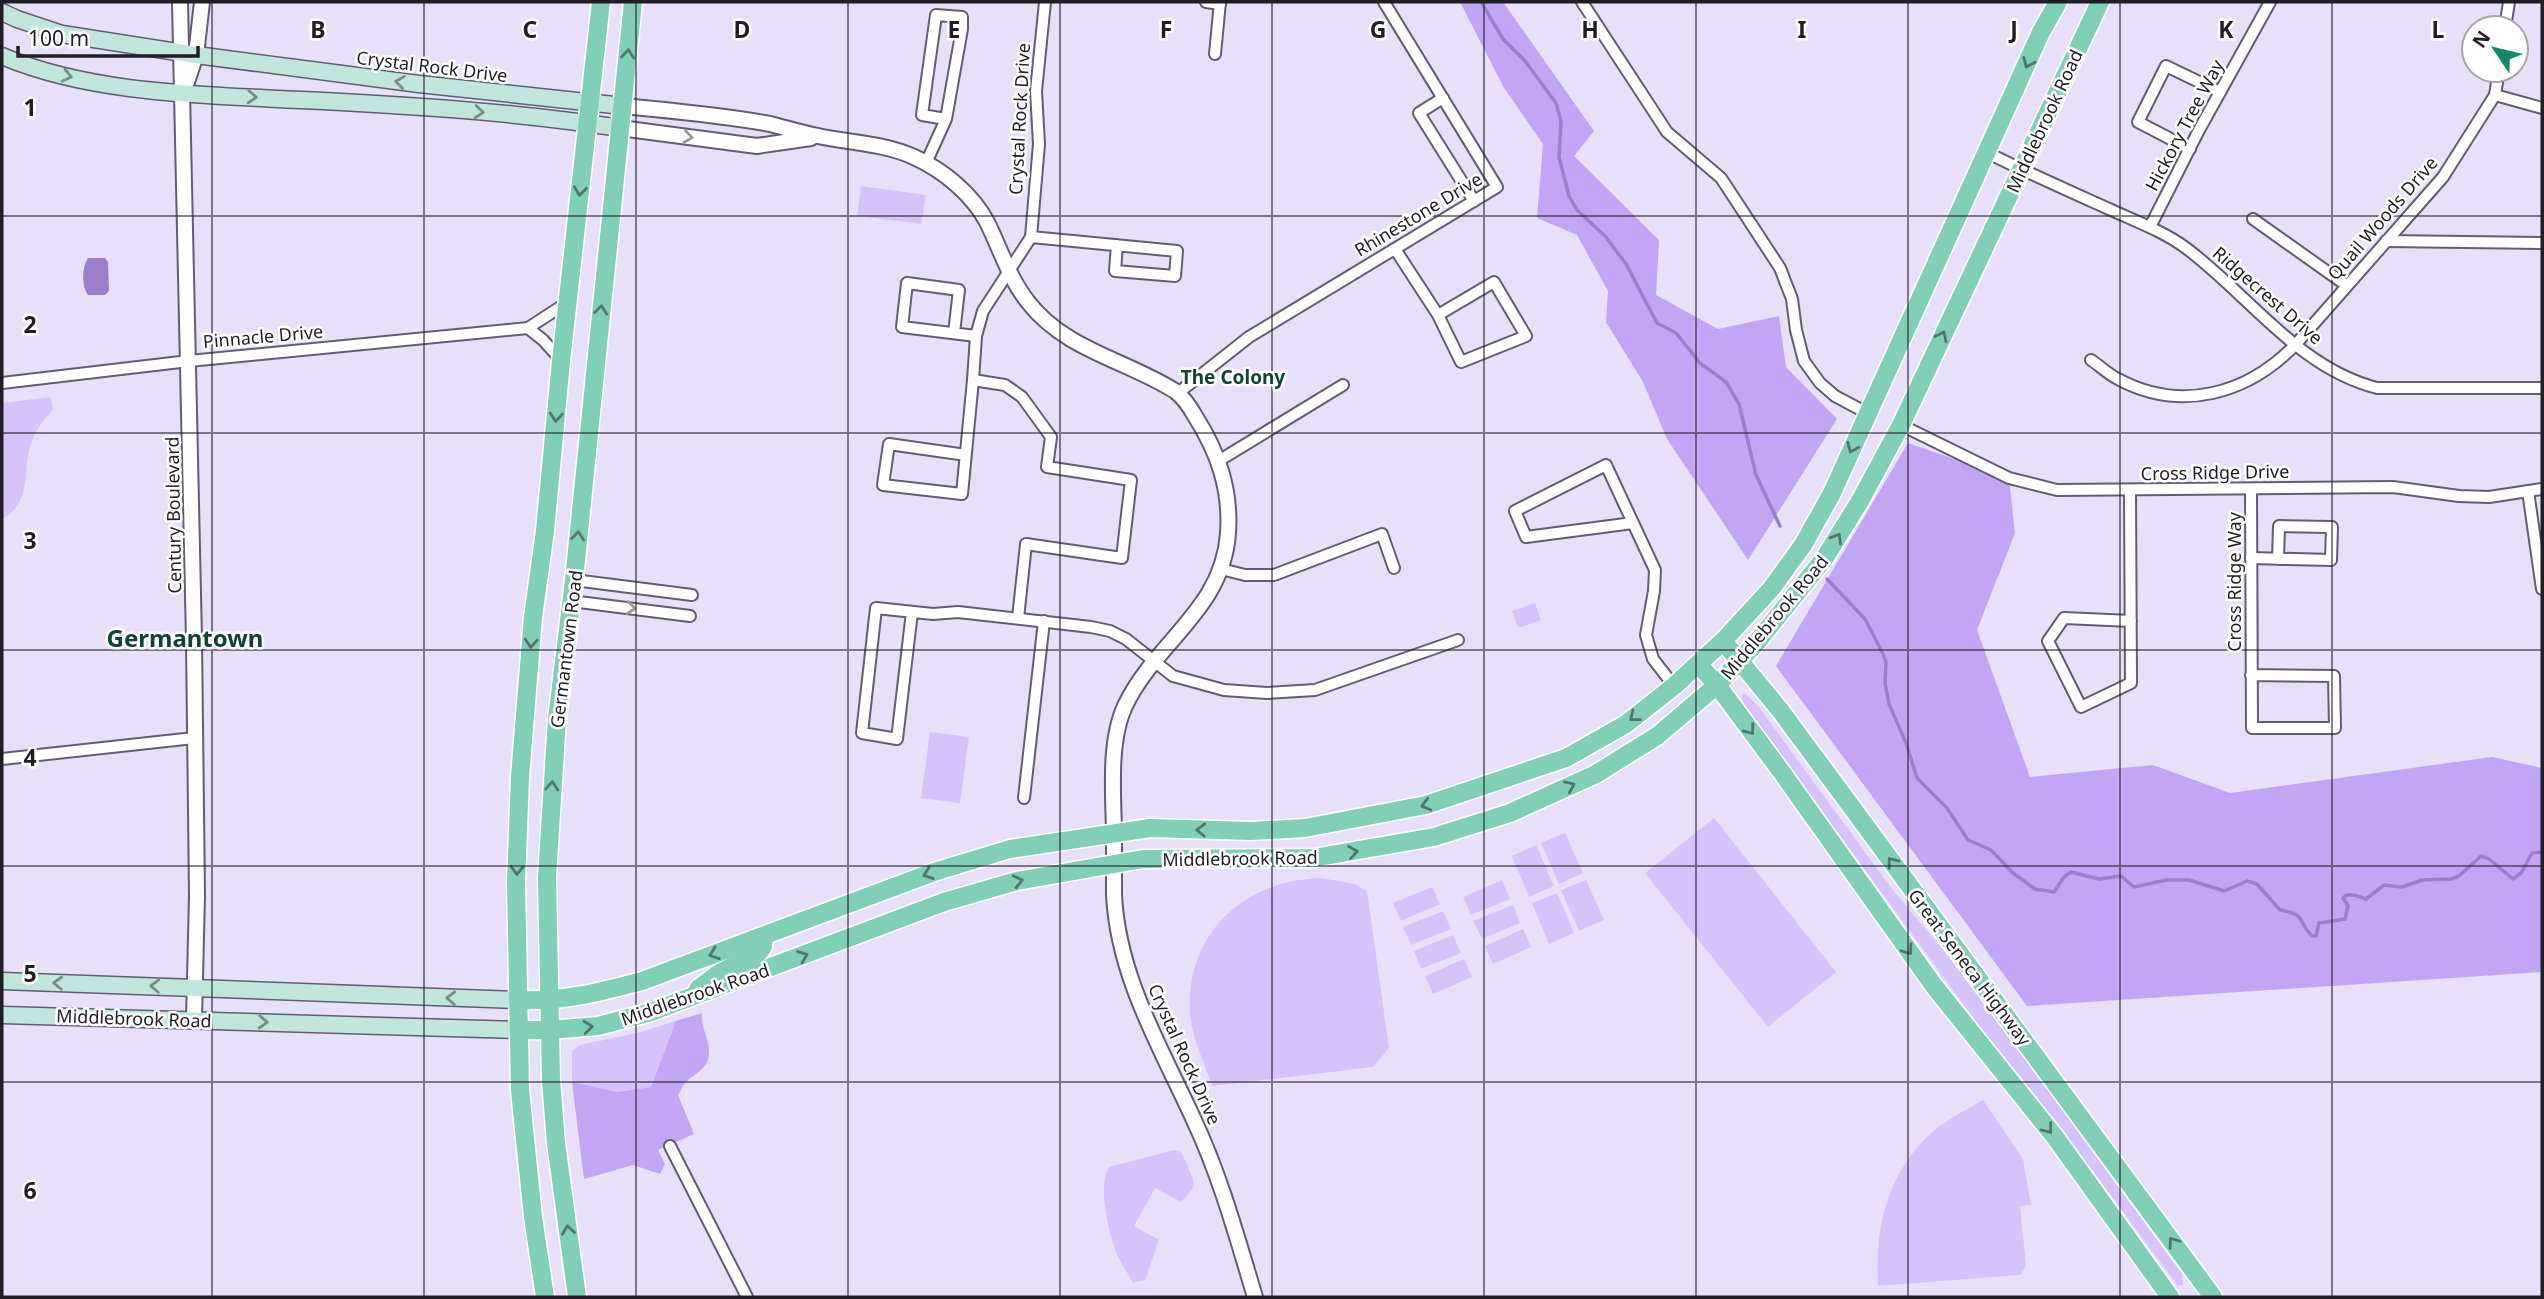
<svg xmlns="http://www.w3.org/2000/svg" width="2544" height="1299" viewBox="0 0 2544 1299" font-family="'Noto Sans',sans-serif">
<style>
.green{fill:#d6c3fb}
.forest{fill:#c2a6f5}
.water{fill:#9a7fcb}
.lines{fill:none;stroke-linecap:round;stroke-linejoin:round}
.stream{stroke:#9a7fcb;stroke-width:3.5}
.minor-casing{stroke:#645d72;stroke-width:14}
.tertiary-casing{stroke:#645d72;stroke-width:18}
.secondary-casing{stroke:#645d72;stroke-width:19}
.primary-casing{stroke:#fff;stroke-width:21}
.minor{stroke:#fff;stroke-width:10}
.tertiary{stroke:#fff;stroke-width:14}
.secondary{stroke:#c1e7dc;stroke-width:16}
.primary{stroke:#82cfb8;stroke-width:18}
.oneway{stroke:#51766f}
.oneway2{stroke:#798c8a}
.oneway3{stroke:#9b999d}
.grid{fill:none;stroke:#201d26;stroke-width:2;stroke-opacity:0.55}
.labels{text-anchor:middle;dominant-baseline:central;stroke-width:5;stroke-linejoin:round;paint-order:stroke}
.street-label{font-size:18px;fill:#201d26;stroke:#fff}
.neighbourhood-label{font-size:19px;font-weight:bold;fill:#0f4333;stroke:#fff}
.district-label{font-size:24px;font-weight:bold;fill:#0f4333;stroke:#fff}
.grid-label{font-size:23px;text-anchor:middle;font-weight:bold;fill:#201d26;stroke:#fff;stroke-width:5;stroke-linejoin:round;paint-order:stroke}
</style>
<rect width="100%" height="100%" fill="#e8e0f9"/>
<!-- green -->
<g class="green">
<path d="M861 186 926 195 921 224 857 216Z"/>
<path d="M51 397 53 410C43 420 34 432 30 447 22 475 32 502 2 519V403Z"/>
<path d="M1535 603 1541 620 1518 628 1512 611Z"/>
<path d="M1744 693 1758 706 1892 889 1964 975 2173 1262 2182 1274 2183 1285 2178 1286 2090 1167 2038 1106 1745 706 1741 695Z"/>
<path d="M930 732 969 737 960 803 921 798Z"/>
<path d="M1714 818 1836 972 1768 1027 1645 873Z"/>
<path d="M1565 833 1583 873 1559 884 1541 843Z"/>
<path d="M1536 845 1554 886 1529 897 1512 856Z"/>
<path d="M1321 878 1355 884 1367 891 1389 1048 1373 1067 1212 1086C1204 1061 1192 1039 1190 1013 1185 933 1245 880 1321 878Z"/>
<path d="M1502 880 1510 899 1471 915 1463 897Z"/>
<path d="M1586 880 1604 920 1579 931 1561 890Z"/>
<path d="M1432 887 1440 904 1401 921 1393 903Z"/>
<path d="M1557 893 1574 933 1549 944 1532 903Z"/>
<path d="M1513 905 1520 923 1482 939 1473 921Z"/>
<path d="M1443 911 1451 929 1411 945 1403 927Z"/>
<path d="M1523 929 1531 947 1493 964 1485 946Z"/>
<path d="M1453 935 1461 953 1421 969 1414 951Z"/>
<path d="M1464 959 1472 977 1433 994 1425 976Z"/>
<path d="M676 1021 651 1087 617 1092 572 1082V1051L580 1045 637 1033Z"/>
<path d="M1983 1100 2023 1159 2031 1205 2020 1206 2026 1266 2020 1275 1878 1286C1875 1229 1886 1177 1928 1136 1944 1121 1964 1111 1983 1100Z"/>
<path d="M1174 1150 1182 1153 1193 1179 1194 1187 1181 1202 1155 1188 1134 1226 1159 1240 1145 1280 1133 1283C1128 1273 1121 1264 1117 1254 1109 1234 1097 1186 1109 1167Z"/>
</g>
<!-- forest -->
<g class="forest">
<path d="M1460 2H1503L1594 131 1574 156 1659 240 1656 295 1718 329 1779 316 1786 367 1837 419 1748 560 1667 439 1643 382 1606 322 1608 291 1577 235 1537 218 1543 144 1504 88Z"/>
<path d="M1908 443 2009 478 2015 533 1977 630 2030 777 2153 765 2230 793 2492 757 2542 768V972L2027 1006 1776 666Z"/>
<path d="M702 1013C701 1029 709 1038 709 1051 710 1068 697 1072 687 1081 683 1084 681 1091 678 1095L694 1134 658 1150 665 1164 660 1174 633 1165 584 1179 572 1082 617 1092 651 1087 676 1021Z"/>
</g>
<!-- water -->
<path class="water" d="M88 258H105L108 262 109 291 105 295H88C81 286 82 267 88 258Z"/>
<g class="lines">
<!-- stream -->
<g class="stream">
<path d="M1481 2 1503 39 1525 61 1556 103 1561 121 1559 157 1569 196 1577 210 1605 236 1626 264 1657 323 1676 333 1700 363 1726 382 1739 404 1756 475 1780 526"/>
<path d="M1827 579 1865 619 1883 654 1886 662 1885 683 1889 704 1906 743 1917 778 1947 808 1968 840 1991 850 2013 873 2035 889 2054 892 2064 877 2071 872 2099 879 2121 876 2134 887 2166 880H2189L2224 891 2247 881 2257 884 2280 910C2309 915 2296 921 2312 936H2316L2319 923 2345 919 2348 906 2343 898 2347 895H2354L2366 899 2384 885 2402 887 2422 880 2451 879 2459 876 2481 856 2489 859 2513 879 2521 873 2532 853 2542 852"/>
</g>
<!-- minor casing -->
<g class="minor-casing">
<g id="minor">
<path d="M1206 2 1220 4"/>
<path d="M1582 2 1667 132 1721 178 1780 268 1792 299 1796 330 1804 361 1820 383 1835 396 1867 413"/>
<path d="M2505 28 2509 2"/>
<path d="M1215 54 1220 2"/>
<path d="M2495 95 2542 108"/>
<path d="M1443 98 1419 113 1474 201"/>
<path d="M2190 149 2138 122 2166 66 2220 92"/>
<path d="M1988 153C2028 173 2069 191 2109 209 2135 221 2163 231 2186 248 2249 295 2298 368 2377 388H2542"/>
<path d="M926 163 946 119 962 29V17L936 15 922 115 946 119"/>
<path d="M2253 219 2346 285"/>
<path d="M2150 227 2199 130 2270 2"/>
<path d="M1031 237 1177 251 1175 276 1115 271 1117 245"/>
<path d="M2386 241 2542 243"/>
<path d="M1395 249 1438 315 1461 362 1526 336 1494 282 1438 315"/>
<path d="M528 328 543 340 561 360"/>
<path d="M954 333 959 290 907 283 902 327 976 336"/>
<path d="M2091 360C2100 366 2108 374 2118 379 2181 413 2248 394 2296 344L2443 177 2495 95 2499 70"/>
<path d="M2 383 189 361 528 328 568 302"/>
<path d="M1178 393 1249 337 1497 187 1384 2"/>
<path d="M1901 425 2009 478 2057 490 2393 487 2459 496 2489 497 2542 489"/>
<path d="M966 455 889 444 883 485 962 494 973 380"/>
<path d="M1220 460 1343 385"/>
<path d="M2251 489 2252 728H2335L2334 676 2251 675"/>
<path d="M2130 490 2131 683 2081 707 2048 641 2064 618 2131 621"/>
<path d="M2528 491 2542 589"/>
<path d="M1633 523 1526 537 1515 511 1606 465 1655 570 1654 591 1646 635 1653 659 1674 686"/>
<path d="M2251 558 2331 560 2332 527 2279 526 2278 559"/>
<path d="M1221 569 1245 575H1274L1382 534 1394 568"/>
<path d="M574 580 692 595"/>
<path d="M571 601 690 616"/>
<path d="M912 612 897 739 862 733 876 608 933 614 958 612 1091 627 1110 631 1126 639 1173 676 1224 690 1267 693 1315 690 1458 640"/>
<path d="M1018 618 1026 544 1122 558 1131 480 1047 467 1051 437 1022 397 1005 385 973 380 976 336 983 311 1031 237 1039 144 1036 91 1045 2"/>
<path d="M2 759 194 738"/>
<path d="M1024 798 1044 621"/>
<path d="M670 1146 747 1297"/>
</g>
</g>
<!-- tertiary casing -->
<g class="tertiary-casing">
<g id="tertiary">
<path d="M180 2 194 640 197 895 194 1020"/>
<path d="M187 82 196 55 202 2"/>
<path d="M623 106C672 111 722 115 770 124 786 128 802 133 818 136 851 143 883 143 914 157 943 170 972 194 987 222 1000 248 1009 278 1028 302 1065 350 1126 360 1175 391 1183 397 1190 407 1195 416 1218 452 1231 489 1228 533 1223 610 1155 642 1125 706 1109 740 1113 792 1114 829 1114 851 1114 873 1114 895 1118 976 1160 1046 1193 1118 1220 1175 1237 1237 1255 1297"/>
<path d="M620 128 757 146 811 138"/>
</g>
</g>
<!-- secondary casing -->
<g class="secondary-casing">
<g id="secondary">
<path d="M2 12 17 19 62 34 196 55 419 84 623 106"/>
<path d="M2 56C91 94 205 95 301 100 408 105 515 112 620 128"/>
<path d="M2 981 519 1000"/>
<path d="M2 1015 519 1030"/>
</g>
</g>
<!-- primary casing -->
<g class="primary-casing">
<g id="primary">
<path d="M1723 641 1780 710 2213 1297"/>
<path d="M1698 664 1717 685 1783 774 1934 986 2055 1137 2170 1297"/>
<path d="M698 989 718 974 758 953 763 947 764 936"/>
<path d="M519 1000C562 1002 600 992 642 981L934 872 1010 849 1150 828 1251 831 1305 828 1426 805 1566 758 1626 724 1674 686 1723 641 1771 589 1803 545 1832 493 2041 32 2058 2"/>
<path d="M519 1030H550L598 1026 651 1012 944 902 1017 881 1143 859 1313 858 1434 837 1510 813 1596 774 1657 736 1717 685 1757 642 1824 559 1860 501 1901 425 2100 2"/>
<path d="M545 1297 533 1217 520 1090 516 882 520 777 533 617 545 531 561 361 601 2"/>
<path d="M577 1297 556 1143 551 1080 547 877 557 719 574 580 633 2"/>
</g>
</g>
<!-- minor -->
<use href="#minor" class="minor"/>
<!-- tertiary -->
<use href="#tertiary" class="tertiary"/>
<!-- secondary -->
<use href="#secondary" class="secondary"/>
<!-- primary -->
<use href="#primary" class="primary"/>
</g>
<!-- one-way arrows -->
<defs><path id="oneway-chevron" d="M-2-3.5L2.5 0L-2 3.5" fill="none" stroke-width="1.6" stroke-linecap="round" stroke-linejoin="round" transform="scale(1.75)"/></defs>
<g class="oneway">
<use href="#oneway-chevron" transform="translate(628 54) rotate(-85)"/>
<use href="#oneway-chevron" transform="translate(2028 63) rotate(113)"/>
<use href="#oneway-chevron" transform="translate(580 191) rotate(97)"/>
<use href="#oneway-chevron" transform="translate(601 310) rotate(-84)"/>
<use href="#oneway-chevron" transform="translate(1942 336) rotate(-64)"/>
<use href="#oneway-chevron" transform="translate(556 417) rotate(95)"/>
<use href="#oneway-chevron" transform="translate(1852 448) rotate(114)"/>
<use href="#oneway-chevron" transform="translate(578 536) rotate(-84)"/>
<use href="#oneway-chevron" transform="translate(1837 538) rotate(-59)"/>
<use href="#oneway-chevron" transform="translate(531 643) rotate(94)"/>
<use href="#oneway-chevron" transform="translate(1634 717) rotate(142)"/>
<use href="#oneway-chevron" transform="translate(1750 730) rotate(53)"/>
<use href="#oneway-chevron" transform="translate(552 786) rotate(-86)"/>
<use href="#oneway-chevron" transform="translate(1570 786) rotate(-24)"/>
<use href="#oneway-chevron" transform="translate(1426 805) rotate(165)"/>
<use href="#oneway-chevron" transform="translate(1201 830) rotate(-178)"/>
<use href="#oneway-chevron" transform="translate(1353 852) rotate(-9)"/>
<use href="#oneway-chevron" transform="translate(1892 862) rotate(-127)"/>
<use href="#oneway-chevron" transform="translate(517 870) rotate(92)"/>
<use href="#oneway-chevron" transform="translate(928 874) rotate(160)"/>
<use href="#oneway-chevron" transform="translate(1018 881) rotate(-13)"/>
<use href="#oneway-chevron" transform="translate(1908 950) rotate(54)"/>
<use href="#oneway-chevron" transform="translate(714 954) rotate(160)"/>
<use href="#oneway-chevron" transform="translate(803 956) rotate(-21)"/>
<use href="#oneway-chevron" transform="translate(588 1027) rotate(-6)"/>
<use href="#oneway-chevron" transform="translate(2048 1129) rotate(52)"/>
<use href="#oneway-chevron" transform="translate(568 1230) rotate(-98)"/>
<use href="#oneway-chevron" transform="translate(2173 1242) rotate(-126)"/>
</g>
<g class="oneway2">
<use href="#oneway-chevron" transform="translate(67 76) rotate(13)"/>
<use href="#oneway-chevron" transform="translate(400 82) rotate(-173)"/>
<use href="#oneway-chevron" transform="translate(252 97) rotate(3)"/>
<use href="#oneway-chevron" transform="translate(479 112) rotate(5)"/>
<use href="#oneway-chevron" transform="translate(58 983) rotate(-178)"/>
<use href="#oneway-chevron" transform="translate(155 986) rotate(-178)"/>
<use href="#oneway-chevron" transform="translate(451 998) rotate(-178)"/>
<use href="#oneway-chevron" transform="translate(263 1022) rotate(2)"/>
</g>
<g class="oneway3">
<use href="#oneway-chevron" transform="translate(688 137) rotate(8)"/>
<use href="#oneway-chevron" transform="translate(631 608) rotate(7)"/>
</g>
<!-- grid -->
<path class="grid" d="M212 2V1297M424 2V1297M636 2V1297M848 2V1297M1060 2V1297M1272 2V1297M1484 2V1297M1696 2V1297M1908 2V1297M2120 2V1297M2332 2V1297M2 216H2542M2 433H2542M2 650H2542M2 866H2542M2 1082H2542"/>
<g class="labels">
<!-- street labels -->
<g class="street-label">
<text transform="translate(432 66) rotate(7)">Crystal Rock Drive</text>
<text transform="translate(1019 119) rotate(-87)">Crystal Rock Drive</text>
<text transform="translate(2044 121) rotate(-65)">Middlebrook Road</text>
<text transform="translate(2184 125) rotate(-62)">Hickory Tree Way</text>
<text transform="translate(1418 214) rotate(-31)">Rhinestone Drive</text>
<text transform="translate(2382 218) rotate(-49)">Quail Woods Drive</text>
<text transform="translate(2268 295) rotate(41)">Ridgecrest Drive</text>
<text transform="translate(263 336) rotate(-5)">Pinnacle Drive</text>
<text transform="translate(2215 472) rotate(-1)">Cross Ridge Drive</text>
<text transform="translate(173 515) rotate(-91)">Century Boulevard</text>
<text transform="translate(2234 582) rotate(-90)">Cross Ridge Way</text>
<text transform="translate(1774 617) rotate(-50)">Middlebrook Road</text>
<text transform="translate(566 649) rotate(-83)">Germantown Road</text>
<text transform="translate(1240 858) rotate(-1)">Middlebrook Road</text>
<text transform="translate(1970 967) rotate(53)">Great Seneca Highway</text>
<text transform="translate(695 994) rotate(-19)">Middlebrook Road</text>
<text transform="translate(134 1018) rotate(2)">Middlebrook Road</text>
<text transform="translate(1185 1054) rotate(66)">Crystal Rock Drive</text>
</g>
<!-- neighbourhood labels -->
<g class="neighbourhood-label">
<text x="1233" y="377">The Colony</text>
</g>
<!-- district labels -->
<g class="district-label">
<text x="185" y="637">Germantown</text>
</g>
</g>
<g class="grid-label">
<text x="318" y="38">B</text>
<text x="530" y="38">C</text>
<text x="742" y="38">D</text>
<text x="954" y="38">E</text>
<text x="1166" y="38">F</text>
<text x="1378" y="38">G</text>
<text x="1590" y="38">H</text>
<text x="1802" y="38">I</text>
<text x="2014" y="38">J</text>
<text x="2226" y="38">K</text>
<text x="2438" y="38">L</text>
<text x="30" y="116">1</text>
<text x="30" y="333">2</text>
<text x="30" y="549">3</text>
<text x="30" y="766">4</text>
<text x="30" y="982">5</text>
<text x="30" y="1199">6</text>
</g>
<!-- border -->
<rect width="2544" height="1299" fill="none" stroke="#201d26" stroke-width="7"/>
<!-- north arrow -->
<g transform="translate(2495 49) rotate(305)"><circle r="33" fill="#ffffff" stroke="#a6a5a8" stroke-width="2"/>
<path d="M0-5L12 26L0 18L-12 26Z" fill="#14896a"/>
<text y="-10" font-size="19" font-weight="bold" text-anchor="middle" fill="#201d26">N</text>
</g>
<!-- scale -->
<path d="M18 46v10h180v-10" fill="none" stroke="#201d26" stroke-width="3.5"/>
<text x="28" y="46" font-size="21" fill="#201d26" stroke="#ffffff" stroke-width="5" paint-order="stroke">100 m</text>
</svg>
